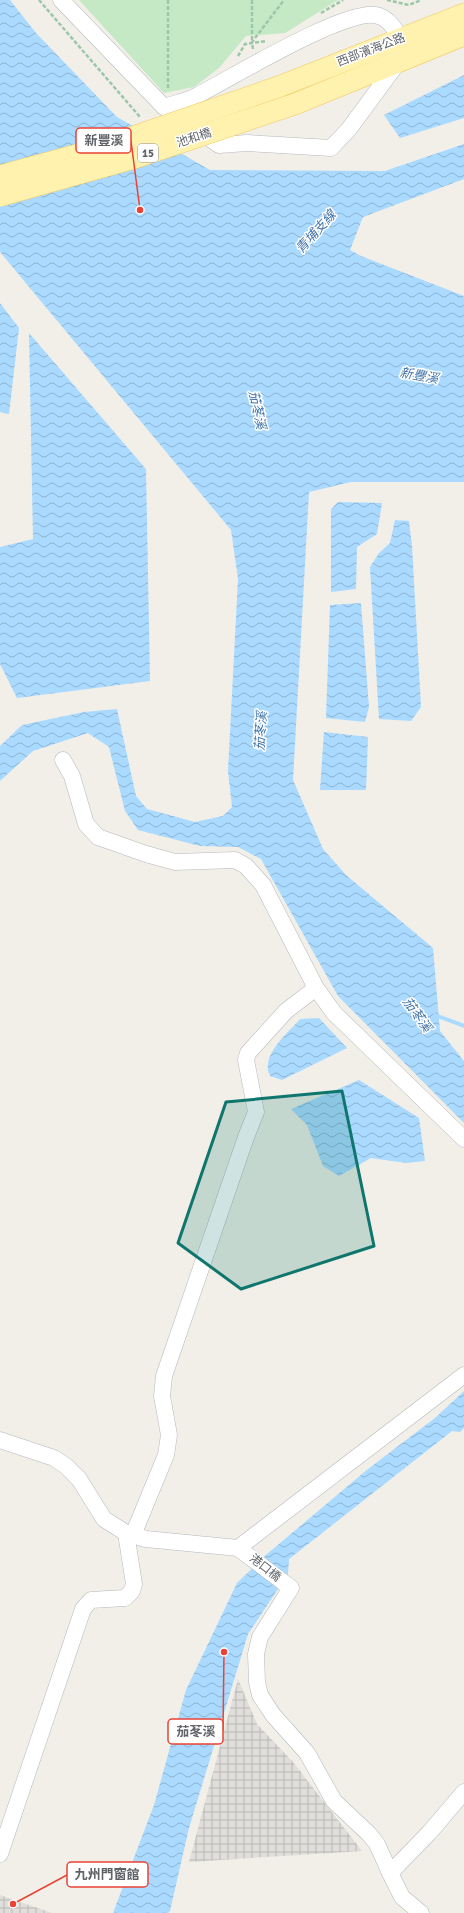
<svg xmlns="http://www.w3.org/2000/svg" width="464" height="1913" viewBox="0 0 464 1913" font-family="Signika,'Noto Sans TC',sans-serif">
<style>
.industrial{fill:url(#industrial-grid)}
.green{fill:#c5e8c5}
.water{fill:url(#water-waves)}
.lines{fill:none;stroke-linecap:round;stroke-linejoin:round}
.stream{stroke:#aadaff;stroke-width:4}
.minor-casing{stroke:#b5b8bc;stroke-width:17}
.major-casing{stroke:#f2c960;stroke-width:22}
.path{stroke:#9cc7a9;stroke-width:2.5;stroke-dasharray:4 2;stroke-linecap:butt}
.minor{stroke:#fff;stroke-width:16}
.major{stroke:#fff2af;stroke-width:21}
.major-bridge-casing{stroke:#f2c960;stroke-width:22;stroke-linecap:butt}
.major-bridge{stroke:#fff2af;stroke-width:21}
.marked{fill:#0f766e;fill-opacity:0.2;stroke:#0f766e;stroke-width:3;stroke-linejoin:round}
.labels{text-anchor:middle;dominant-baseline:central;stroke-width:3;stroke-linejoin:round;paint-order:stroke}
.shield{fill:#fff;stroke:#8f9295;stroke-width:1}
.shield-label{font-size:11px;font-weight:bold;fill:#5f6368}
.street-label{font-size:12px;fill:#5f6368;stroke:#fff}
.water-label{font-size:13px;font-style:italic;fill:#4174aa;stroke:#fff}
.leader{fill:none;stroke:#ea4335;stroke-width:1.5}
.callout-dot{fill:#ea4335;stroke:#fff;stroke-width:1.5}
.callout{fill:#fff;stroke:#ea4335;stroke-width:1.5}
.callout-label{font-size:13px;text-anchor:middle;font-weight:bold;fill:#5f6368}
</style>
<defs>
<pattern id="industrial-grid" width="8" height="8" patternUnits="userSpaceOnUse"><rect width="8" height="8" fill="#e0deda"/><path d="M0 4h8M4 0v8" fill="none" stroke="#b9b8b5"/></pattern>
<pattern id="water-waves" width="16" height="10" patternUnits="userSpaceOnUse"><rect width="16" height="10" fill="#aadaff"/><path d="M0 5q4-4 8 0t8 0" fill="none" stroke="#8eb4d2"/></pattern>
</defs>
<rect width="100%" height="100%" fill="#f1efe8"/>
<!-- industrial -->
<g class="industrial">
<path d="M238 1679 257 1724 293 1762 362 1851 189 1862Z"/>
<path d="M0 1895 52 1913H0Z"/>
</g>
<!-- green -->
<path class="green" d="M79 0H338L285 33 246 36 219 68 194 87 164 93Z"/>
<!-- water -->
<g class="water">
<path d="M0 0H10L36 33 117 117 210 170 385 171 464 144V179L363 217 350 250 361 256 464 296V482H351L309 492 293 780 323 849 346 875 433 948 440 1031 464 1061V1123L338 996 261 859 238 847 200 846 138 830 125 811 109 747 88 733 33 751 0 781V746L22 725 84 712 117 709 136 796 147 809 195 822 223 816 232 807 228 771 238 579 231 530 0 252Z"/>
<path d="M464 75V118L400 138 384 115Z"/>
<path d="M0 303 19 328 9 414 0 412Z"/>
<path d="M29 333 146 469 150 681 17 698 0 664V547L33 539Z"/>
<path d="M338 502 382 503 377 534 357 547 356 589 331 592V509Z"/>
<path d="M395 520 409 521 412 546 421 707 411 721 379 719 370 567 379 553 390 543Z"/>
<path d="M361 603 369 707 365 722 326 718 330 605Z"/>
<path d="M324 732 368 737 366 790H320Z"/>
<path d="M319 1018 347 1048 282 1080 270 1076C260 1055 287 1034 300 1019Z"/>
<path d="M359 1080 419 1118 425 1161 406 1163 371 1158 339 1176 323 1166 307 1125 291 1109Z"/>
<path d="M464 1391V1428L460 1432 452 1431 289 1559 288 1574 248 1634 189 1828 170 1911 168 1913H113L154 1805 186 1690 237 1583 267 1554 368 1469 435 1418Z"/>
</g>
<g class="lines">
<!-- stream -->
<path class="stream" d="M435 1015 464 1026"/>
<!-- minor casing -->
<g class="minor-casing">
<g id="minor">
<path d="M61 0 164 107 219 145 247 143 331 148 349 129 399 61"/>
<path d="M164 107C175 103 188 101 198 95 233 77 341 11 375 15 388 17 395 28 400 39"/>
<path d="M63 760 72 776 86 824 98 837 146 854 175 862 235 860 246 866 263 885 316 988 334 1013 464 1139"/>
<path d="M0 1440 54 1458 66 1466 79 1479 104 1519 126 1533 146 1539 238 1548 464 1375"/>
<path d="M133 1535 166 1455 169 1435 162 1396 164 1376 246 1137 256 1112 246 1060 248 1053 286 1011 316 988"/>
<path d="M238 1548 291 1588 260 1637 256 1654 257 1682 260 1695 273 1715 307 1753 334 1801 369 1834 377 1844 390 1873"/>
<path d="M0 1854 83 1609 91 1600 125 1598 132 1591 134 1584 126 1533"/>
<path d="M421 1913 402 1897 390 1873 429 1833 464 1792"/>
</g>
</g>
<!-- major casing -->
<g class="major-casing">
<g id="major">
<path d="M278 87 464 14"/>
<path d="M295 104 464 35"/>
</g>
</g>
<!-- path -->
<g class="path">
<path d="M39 0 140 117"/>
<path d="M168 0V90"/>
<path d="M252 0V42"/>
<path d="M387 0 409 5 421 0"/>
<path d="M321 13 343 0"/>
<path d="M253 49 252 42 284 0"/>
<path d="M238 56 245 44 266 41"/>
</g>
<!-- minor -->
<use href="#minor" class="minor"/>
<!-- major -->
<use href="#major" class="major"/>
<!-- major-bridge casing -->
<g class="major-bridge-casing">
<g id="major-bridge">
<path d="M0 176 98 149 278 87"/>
<path d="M0 196 131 159 295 104"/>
</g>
</g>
<!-- major-bridge -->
<use href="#major-bridge" class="major-bridge"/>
</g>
<!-- marked area -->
<path class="marked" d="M342 1091 374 1246 241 1289 178 1243 226 1102Z"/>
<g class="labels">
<!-- shield labels -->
<rect class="shield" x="138" y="144" width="20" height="18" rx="3"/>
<g class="shield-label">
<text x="148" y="153">15</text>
</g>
<!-- street labels -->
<g class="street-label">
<text transform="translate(371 50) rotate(-21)">西部濱海公路</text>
<text transform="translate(194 138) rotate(-18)">池和橋</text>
<text transform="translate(265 1568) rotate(38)">港口橋</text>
</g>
<!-- water labels -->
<g class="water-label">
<text transform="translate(316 232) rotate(-48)">青埔支線</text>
<text transform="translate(419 376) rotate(10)">新豐溪</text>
<text transform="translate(257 410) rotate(78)">茄苳溪</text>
<text transform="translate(261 731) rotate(-86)">茄苳溪</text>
<text transform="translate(417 1015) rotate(54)">茄苳溪</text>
</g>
</g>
<!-- callouts -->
<path class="leader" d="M140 210L131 141M224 1652L223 1731M13 1904L67 1875"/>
<g class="callout-dot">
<circle cx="140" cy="210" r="4"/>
<circle cx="224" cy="1652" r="4"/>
<circle cx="13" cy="1904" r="4"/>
</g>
<g class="callout">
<rect x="76" y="128" width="55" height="25" rx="4"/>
<rect x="168" y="1719" width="55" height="25" rx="4"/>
<rect x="67" y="1862" width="81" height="25" rx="4"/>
</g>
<g class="callout-label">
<text x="104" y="145">新豐溪</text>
<text x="196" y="1736">茄苳溪</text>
<text x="107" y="1879">九州門窗館</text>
</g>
</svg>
